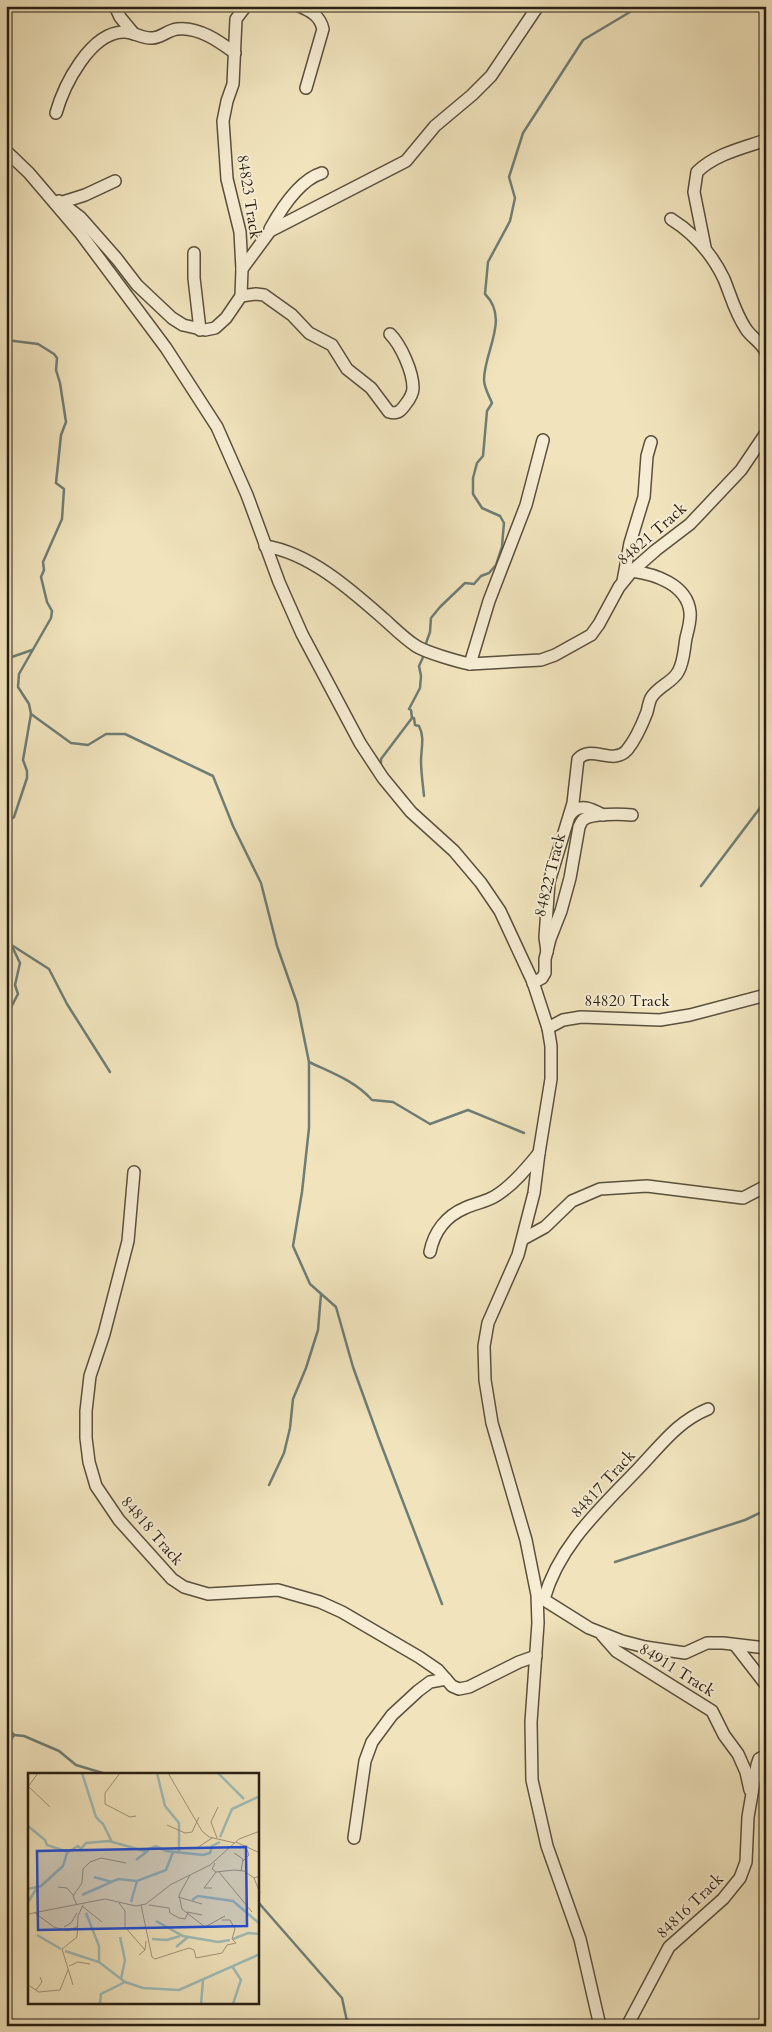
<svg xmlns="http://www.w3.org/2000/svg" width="772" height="2032" viewBox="0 0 772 2032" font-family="Cardo,serif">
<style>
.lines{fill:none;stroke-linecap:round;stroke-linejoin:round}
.stream{stroke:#6e7d76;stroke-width:2.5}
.minor-casing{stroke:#5a503d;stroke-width:14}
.minor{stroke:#f6edd4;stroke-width:11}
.labels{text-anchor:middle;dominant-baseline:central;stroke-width:4;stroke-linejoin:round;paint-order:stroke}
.street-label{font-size:16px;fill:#281e12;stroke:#f6edd4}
.inset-river{fill:none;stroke:#9dbcb9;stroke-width:2.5}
.inset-road{fill:none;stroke:#a19579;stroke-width:1}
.view{fill:#1d4ed8;fill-opacity:0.15;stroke:#1d4ed8;stroke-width:2.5}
.inset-edge{fill:none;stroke:#281e12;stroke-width:2.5}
</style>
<rect width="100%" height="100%" fill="#f1e4bd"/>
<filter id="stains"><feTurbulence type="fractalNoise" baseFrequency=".004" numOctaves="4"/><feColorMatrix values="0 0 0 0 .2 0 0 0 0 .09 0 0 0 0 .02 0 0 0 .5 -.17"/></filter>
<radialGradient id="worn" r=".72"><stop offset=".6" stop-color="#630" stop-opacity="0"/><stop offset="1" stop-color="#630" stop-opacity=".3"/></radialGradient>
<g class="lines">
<!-- stream -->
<g class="stream">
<path d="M6 340 38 344 54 354 57 358 56 370 60 383 66 422 61 435 56 483 64 489 62 519 43 562 44 570 41 577 47 602 52 611 51 618 19 674 18 687 29 704 31 714 23 760 27 771V778L14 817 6 823"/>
<path d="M425 646 430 632 431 618 440 607 465 583 474 584 481 576 489 573 496 565 502 547 503 534 504 523 500 516 482 508 473 494V478L477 463 483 456 487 411 492 403C489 396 484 387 484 380 484 351 510 319 485 294L488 262 510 221 515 198 509 177 523 133 583 40 630 12 635 6"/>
<path d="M6 659 32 650"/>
<path d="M31 714 71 743 88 745 106 734H125L213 776 233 826 261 883 277 946 297 1003 309 1062V1128L302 1192 293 1246 310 1284 336 1307 353 1367 379 1439 442 1604"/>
<path d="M412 718H414L415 725 419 726C425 738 421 748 421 761 421 772 423 785 424 796"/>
<path d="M381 763V759L412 718 411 710 409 709 420 688 421 676 419 666 424 655"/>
<path d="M701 886 766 800"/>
<path d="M6 934 20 963 15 985 18 994 6 1017"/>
<path d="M13 946 49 969 67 1004 110 1072"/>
<path d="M309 1062C332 1073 355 1081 372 1100L393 1102 430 1124 468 1110 524 1133"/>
<path d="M269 1485 284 1453 290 1428 293 1399 306 1368 318 1330 321 1294"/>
<path d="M615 1562 745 1520 766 1510"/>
<path d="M6 1716 10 1730 14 1735 6 1747"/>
<path d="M14 1735 24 1736 59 1751 76 1765 106 1774"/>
<path d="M258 1902 342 1998 348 2026"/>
</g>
<!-- minor casing -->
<g class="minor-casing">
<g id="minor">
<path d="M115 6 120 17 134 34"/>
<path d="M299 6C311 11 320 16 323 29L306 88"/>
<path d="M56 113C64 85 90 33 123 32 133 31 142 39 152 38 161 38 168 30 177 29 198 26 220 42 235 53"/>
<path d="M6 151 29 173 81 234 166 348 217 427 247 495 279 582 302 634 360 743 383 778 411 812 454 851 481 883 500 911 533 982 548 1028 551 1046V1079L539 1153 534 1193 518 1255 488 1323 484 1346 485 1380 492 1423 526 1540 537 1595 538 1623 531 1722 532 1780 547 1846 580 1939 600 2026"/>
<path d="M59 201 80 217 117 259 137 285 172 318 183 325 205 330 215 328 226 318 241 296 242 269 240 232 227 179 223 121 227 101 233 84 236 19 246 6"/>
<path d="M63 202 85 195 115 181"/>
<path d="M671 219C695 234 712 254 724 279 731 296 735 313 746 329 751 337 761 342 766 352"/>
<path d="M270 229C281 209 299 180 322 173"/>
<path d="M705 247 694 192 697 172C715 154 743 148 766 140"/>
<path d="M194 253V278L200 330"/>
<path d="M242 269 270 231 406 161 435 126 472 95 491 76 538 6"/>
<path d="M241 296 256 294 264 295 292 315 309 333 332 345 347 369 371 388 389 412C397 414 400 412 405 405 409 400 413 394 413 388 413 372 401 345 390 334"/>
<path d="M265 546C310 553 351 590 384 619 394 628 405 639 416 646 425 652 459 662 470 664L541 660 555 655 591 635 599 624 619 587 632 571 656 550 690 524 741 470 766 433"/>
<path d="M623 581 630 543 644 497 647 456 651 442"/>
<path d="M470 664 489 601 526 505 543 440"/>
<path d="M570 815C579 802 592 809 603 815"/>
<path d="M547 952 545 937 549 882 573 803 578 759C592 744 613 766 627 750 636 739 642 725 647 712 648 708 649 702 651 698 658 686 672 683 678 672 684 662 684 649 686 638 688 630 691 620 690 612 687 584 654 574 632 571"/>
<path d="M533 983 542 978 545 973V959L550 939 561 911 570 878 579 827C579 827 582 820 583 820 590 813 623 814 632 815"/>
<path d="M548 1028 563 1020 581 1017 660 1020 690 1015 766 995"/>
<path d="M134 1172 128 1241 104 1334 90 1376 86 1411V1438L89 1462 96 1486 119 1520 172 1579 184 1587 208 1594 278 1590 320 1602 342 1612 419 1657 438 1670 452 1686 459 1689 469 1687 519 1662 536 1656"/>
<path d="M523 1239 545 1227 572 1201 600 1189 647 1186 743 1198 766 1186"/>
<path d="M430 1252C434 1232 446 1216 465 1208 475 1203 487 1202 497 1195 513 1185 527 1168 539 1153"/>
<path d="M538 1596 589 1628 622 1641 645 1647 685 1653 707 1643H723L766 1648"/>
<path d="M544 1599C559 1545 602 1507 639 1468 661 1445 678 1421 708 1409"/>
<path d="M602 1635 616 1651 712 1711 724 1735 738 1754 746 1772 750 1790"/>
<path d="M735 1645 766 1685"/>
<path d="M354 1838 365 1761 372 1742 392 1715 418 1691 430 1682 446 1679"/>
<path d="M627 2026 669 1947 723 1899 740 1878 746 1862 748 1817 757 1765 759 1759 766 1755"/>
</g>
</g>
<!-- minor -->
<use href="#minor" class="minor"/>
</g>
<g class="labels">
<!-- street labels -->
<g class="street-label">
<text transform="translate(249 197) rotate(81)">84823 Track</text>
<text transform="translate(652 534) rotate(-41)">84821 Track</text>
<text transform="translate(550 875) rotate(-76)">84822 Track</text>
<text x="627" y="1001">84820 Track</text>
<text transform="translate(603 1484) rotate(-47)">84817 Track</text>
<text transform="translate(152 1531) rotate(49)">84818 Track</text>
<text transform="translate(677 1670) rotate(32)">84911 Track</text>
<text transform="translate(690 1906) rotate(-44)">84816 Track</text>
</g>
</g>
<!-- overview -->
<g transform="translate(28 1773)">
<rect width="231" height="231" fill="#f1e4bd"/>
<path class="inset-river" d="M54 0 68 44 75 51 84 69M129 0 137 33 151 50V78M190 0 216 26M0 53 17 67 19 72 40 79 50 73 53 76 58 70 81 68 116 78 128 73 138 78 175 82 182 80 184 73 192 69M192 64 204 36 232 23M108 87 121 77M66 104 84 109M0 116 13 113 35 93 39 80M54 122 90 106 109 108 138 97 145 79M164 127 170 123 205 128 232 151M0 129 9 115M103 129 109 108M58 140 71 173V189M128 148 155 163 190 169 202 167M9 162 33 176M92 164 97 187 93 206M124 166 139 167 152 163M205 166 220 160 232 161M148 174 160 164M37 178 71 189 97 209M204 193 213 207 205 231M97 209 115 215 151 217 232 181M72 231 73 221 97 209M173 231 175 207"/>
<path class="inset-road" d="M92 0 77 20V31L102 44 108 43M140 0 174 58 181 64 207 70M0 14 10 0M1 14 22 34M139 52 157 60 164 59 171 44M189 65 183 49 190 34M208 69 232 80M169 75 184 65M206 80 215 86 213 98M215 88 221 82 217 72M187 90 184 96 188 99 206 97 216 98 226 105 232 103M191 99 224 139M162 102 151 122 154 136 177 154 197 143M226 105 232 120M30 114 39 115 46 123M184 115H176L188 99M150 124 174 131M91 130 97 138V154L117 177M49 132 45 123 54 110 55 96 62 89 73 85 98 90M113 132 124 184 127 186 161 175 166 177 168 185 194 180 199 172 208 170 204 166 207 156 202 147H194M121 132 141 135 142 140 151 145 157 146 160 140M54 133 74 149M159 139 174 142M7 140 26 154 40 158 50 153M0 141 77 126 108 133 118 131 142 112 182 92 211 66 232 58M36 154 43 150 49 140M111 182 117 177 118 168M41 193 50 189 62 191M0 212 11 219 32 217 40 197M45 212 34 176 49 164 50 143 55 132M8 217 14 209 12 204"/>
<path class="view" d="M218 74 219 153 10 157 9 78Z"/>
<rect width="231" height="231" class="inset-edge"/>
</g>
<!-- margin -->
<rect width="772" height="2032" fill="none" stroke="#f1e4bd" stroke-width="25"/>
<rect x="8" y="8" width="757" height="2017" fill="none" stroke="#281e12" stroke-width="2.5"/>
<rect x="12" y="12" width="747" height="2007" fill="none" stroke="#281e12"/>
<rect width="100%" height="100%" filter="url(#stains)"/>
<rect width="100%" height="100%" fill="url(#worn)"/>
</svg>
